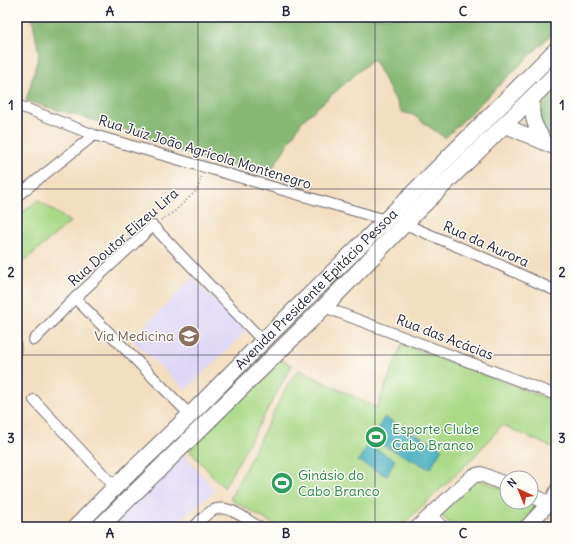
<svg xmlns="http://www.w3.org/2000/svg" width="573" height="544" viewBox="0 0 573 544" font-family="Delius,sans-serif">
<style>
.built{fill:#ddd5f6}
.green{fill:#aad987;stroke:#667e61}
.forest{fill:#87b974;stroke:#546e58}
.water{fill:#40aebe;stroke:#31687c}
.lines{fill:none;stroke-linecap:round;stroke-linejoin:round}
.lane-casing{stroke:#6b646a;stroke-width:7}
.street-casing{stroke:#6b646a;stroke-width:12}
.secondary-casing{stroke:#6b646a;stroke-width:16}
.primary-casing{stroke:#6b646a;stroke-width:18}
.path{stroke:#6b646a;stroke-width:1.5;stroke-dasharray:1 3;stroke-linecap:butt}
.lane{stroke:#fff;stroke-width:5}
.street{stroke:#fff;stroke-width:10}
.secondary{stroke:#fff;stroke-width:14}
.primary{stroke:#fff;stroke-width:16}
.grid{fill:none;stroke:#22223b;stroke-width:1;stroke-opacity:0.55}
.labels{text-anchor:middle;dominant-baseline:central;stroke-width:3;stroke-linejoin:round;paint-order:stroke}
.street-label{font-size:14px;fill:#22223b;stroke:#fdfcf7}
.education-label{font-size:14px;fill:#785e54;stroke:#fdfcf7;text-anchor:end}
.leisure-label{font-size:14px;fill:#27864d;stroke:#fdfcf7;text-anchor:start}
.neatline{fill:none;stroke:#22223b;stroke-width:1.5}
.grid-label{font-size:13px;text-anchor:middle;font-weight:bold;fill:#22223b}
</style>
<rect width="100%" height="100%" fill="#fdfcf7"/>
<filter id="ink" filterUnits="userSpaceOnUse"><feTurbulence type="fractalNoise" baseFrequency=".025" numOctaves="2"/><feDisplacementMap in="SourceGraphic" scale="8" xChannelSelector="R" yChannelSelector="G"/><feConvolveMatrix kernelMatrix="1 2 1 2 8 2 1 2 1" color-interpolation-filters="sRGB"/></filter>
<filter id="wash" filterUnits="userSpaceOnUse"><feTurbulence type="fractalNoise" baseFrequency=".012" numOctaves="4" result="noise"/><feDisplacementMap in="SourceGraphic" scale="16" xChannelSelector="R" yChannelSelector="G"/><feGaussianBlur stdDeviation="0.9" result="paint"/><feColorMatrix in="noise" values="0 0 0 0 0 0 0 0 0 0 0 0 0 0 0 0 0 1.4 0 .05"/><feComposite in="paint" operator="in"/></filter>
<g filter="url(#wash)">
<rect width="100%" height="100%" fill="#f3dec0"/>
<!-- built -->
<g class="built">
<path d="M192 278 246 331 186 390 132 340Z"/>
<path d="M185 455 215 491 171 527H110Z"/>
</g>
<!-- green -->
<g class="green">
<path d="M38 200 70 222 17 267V217Z"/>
<path d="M402 344 556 402V449L502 425 470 461 400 527H279L230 499 289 382 299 370 377 408Z"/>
<path d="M277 358 292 365 224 488 189 450Z"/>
<path d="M474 477 507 491V502H531L542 506 523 527H454L437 512Z"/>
</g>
<!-- forest -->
<g class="forest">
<path d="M32 17H556V30L445 138 413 115 402 112 373 59 302 121 271 171 204 160 121 128 26 101 39 54Z"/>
<path d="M556 92V139L541 129 537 118 540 108Z"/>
</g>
<!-- water -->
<g class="water">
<path d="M384 417 442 448 430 469 373 440Z"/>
<path d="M368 445 395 460 387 476 358 461Z"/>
</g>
</g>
<g filter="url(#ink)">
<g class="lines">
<!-- lane casing -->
<g class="lane-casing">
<g id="lane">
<path d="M17 329 18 350 17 368"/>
<path d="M17 397V400"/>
</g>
</g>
<!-- street casing -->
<g class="street-casing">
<g id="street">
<path d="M17 105 94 135 386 220"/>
<path d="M17 196 94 135"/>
<path d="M405 224 489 260 556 291"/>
<path d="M75 298 190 415"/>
<path d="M324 307 556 395"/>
<path d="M34 340 75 298 153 226 263 341"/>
<path d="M34 400 115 487"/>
<path d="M549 503 556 488"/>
<path d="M431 514 443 527"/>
<path d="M194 527C199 522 204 516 210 512 226 501 245 519 259 527"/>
</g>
</g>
<!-- secondary casing -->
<g class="secondary-casing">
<g id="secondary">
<path d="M533 96C531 119 533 123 545 142"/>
<path d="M504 125 556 148"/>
<path d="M531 495 556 506"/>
<path d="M418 527 473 476 481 474 507 485"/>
<path d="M527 527 549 503"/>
</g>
</g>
<!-- primary casing -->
<g class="primary-casing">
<g id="primary">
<path id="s1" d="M76 527 115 487 190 415 263 341 386 220 556 50"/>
<path d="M100 527 324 307 417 211 556 74"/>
</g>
</g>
<!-- path -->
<path class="path" d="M161 220 174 212 197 190 202 176"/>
<!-- lane -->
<use href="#lane" class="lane"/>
<!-- street -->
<use href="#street" class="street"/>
<!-- secondary -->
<use href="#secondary" class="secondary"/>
<!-- primary -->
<use href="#primary" class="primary"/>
</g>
</g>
<!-- grid -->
<path class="grid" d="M198 17V527M375 17V527M17 189H556M17 355H556"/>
<!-- icons -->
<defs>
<g id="school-disc" transform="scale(1.15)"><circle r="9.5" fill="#8d6e63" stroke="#fdfcf7"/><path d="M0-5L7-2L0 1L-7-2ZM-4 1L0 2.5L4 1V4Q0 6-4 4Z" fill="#fff"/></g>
<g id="stadium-disc" transform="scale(1.15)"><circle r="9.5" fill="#2e9e5b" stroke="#fdfcf7"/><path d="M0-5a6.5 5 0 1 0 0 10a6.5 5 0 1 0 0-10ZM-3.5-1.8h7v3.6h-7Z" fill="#fff"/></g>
</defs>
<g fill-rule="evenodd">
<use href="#school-disc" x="189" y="336"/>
<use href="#stadium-disc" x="376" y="437"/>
<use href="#stadium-disc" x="282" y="483"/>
</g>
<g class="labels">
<!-- street labels -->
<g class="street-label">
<text transform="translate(205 152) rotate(17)">Rua Juiz João Agrícola Montenegro</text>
<text transform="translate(123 237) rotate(-41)">Rua Doutor Elizeu Lira</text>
<text transform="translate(486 244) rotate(24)">Rua da Aurora</text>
<text stroke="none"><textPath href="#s1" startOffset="338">Avenida Presidente Epitácio Pessoa</textPath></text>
<text transform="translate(445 337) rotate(21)">Rua das Acácias</text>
</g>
<!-- education labels -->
<g class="education-label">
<text x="174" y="336">Via Medicina</text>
</g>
<!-- leisure labels -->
<g class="leisure-label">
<text x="392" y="429">Esporte Clube<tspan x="392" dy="16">Cabo Branco</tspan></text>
<text x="298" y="475">Ginásio do<tspan x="298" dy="16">Cabo Branco</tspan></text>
</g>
</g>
<!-- margin -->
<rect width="573" height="544" fill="none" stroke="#fdfcf7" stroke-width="44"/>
<!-- north arrow -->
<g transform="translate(519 490) rotate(316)"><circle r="19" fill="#fdfcf7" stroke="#a5a5ac"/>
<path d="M0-3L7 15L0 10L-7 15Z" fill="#c8321e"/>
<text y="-6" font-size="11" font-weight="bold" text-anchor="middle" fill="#22223b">N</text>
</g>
<rect x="22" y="22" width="529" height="500" class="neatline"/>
<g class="grid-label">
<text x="110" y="16">A</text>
<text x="286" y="16">B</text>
<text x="463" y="16">C</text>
<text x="11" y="110">1</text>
<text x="562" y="110">1</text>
<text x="11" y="277">2</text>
<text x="562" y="277">2</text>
<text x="11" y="443">3</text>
<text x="562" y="443">3</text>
<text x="110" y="538">A</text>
<text x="286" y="538">B</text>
<text x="463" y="538">C</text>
</g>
</svg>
